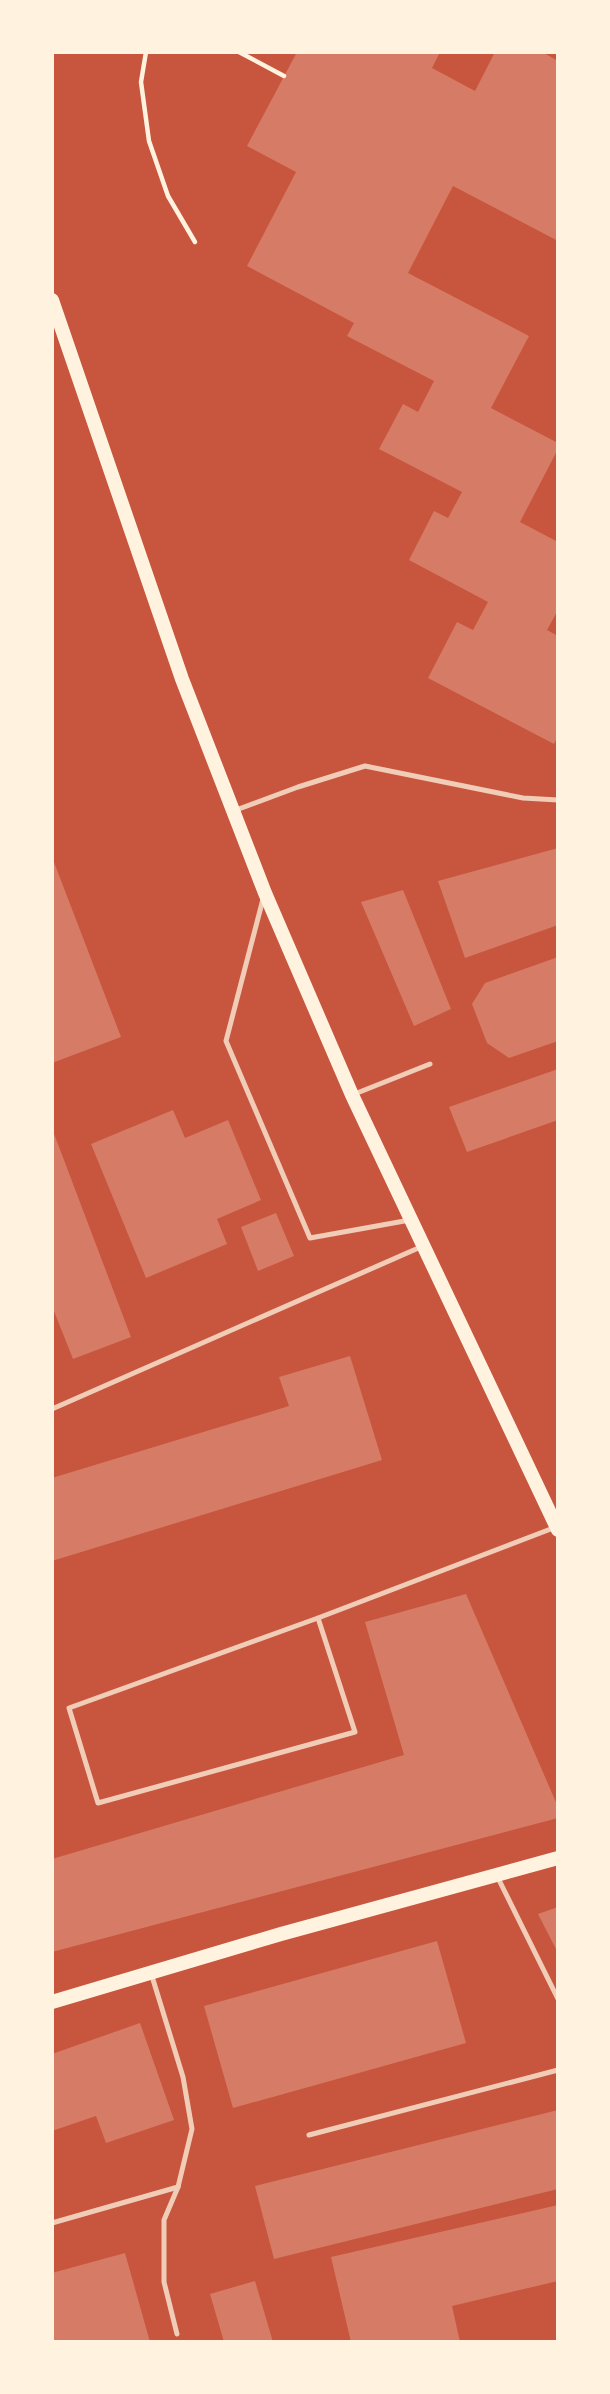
<svg xmlns="http://www.w3.org/2000/svg" width="610" height="2394" viewBox="0 0 610 2394" font-family="'Work Sans',sans-serif">
<style>
.building{fill:#d67c66}
.lines{fill:none;stroke-linecap:round;stroke-linejoin:round}
.path{stroke:#fff3e0;stroke-width:4.5}
.service{stroke:#f1ccb7;stroke-width:5}
.secondary{stroke:#fff3e0;stroke-width:14}
</style>
<rect width="100%" height="100%" fill="#c8553d"/>
<!-- building -->
<g class="building">
<path d="M297 52H440L432 68 475 91 495 52H542L558 61V241L453 186 408 273 529 336 491 408 558 443V449L520 522 558 542V610L547 630 558 636V736L554 744 428 678 457 622 473 630 488 602 409 560 434 511 448 518 462 492 379 449 403 404 418 412 434 381 347 336 354 323 247 266 296 172 247 146Z"/>
<path d="M558 848V925L465 958 438 881Z"/>
<path d="M52 857 121 1037 52 1063Z"/>
<path d="M403 890 451 1009 414 1026 361 902Z"/>
<path d="M558 957V1041L509 1058 487 1043 472 1004 485 983Z"/>
<path d="M558 1069V1120L467 1152 449 1107Z"/>
<path d="M173 1110 185 1138 228 1120 261 1200 217 1219 227 1244 146 1278 91 1144Z"/>
<path d="M53 1131 131 1337 73 1359 52 1306Z"/>
<path d="M276 1213 294 1256 258 1271 241 1227Z"/>
<path d="M350 1356 382 1460 52 1561V1478L289 1406 279 1377Z"/>
<path d="M466 1594 558 1807V1818L52 1952V1859L404 1755 365 1622Z"/>
<path d="M558 1907V1953L538 1914Z"/>
<path d="M437 1941 466 2043 233 2108 204 2006Z"/>
<path d="M140 2023 174 2120 106 2143 96 2116 52 2131V2054Z"/>
<path d="M558 2110V2189L274 2259 255 2186Z"/>
<path d="M558 2205V2281L452 2306 460 2342H351L331 2257Z"/>
<path d="M125 2253 150 2342H52V2273Z"/>
<path d="M255 2281 273 2342H224L210 2294Z"/>
</g>
<g class="lines">
<!-- path -->
<g class="path">
<path d="M146 52 141 82 149 141 168 196 195 242"/>
<path d="M239 52 284 76"/>
</g>
<!-- service -->
<g class="service">
<path d="M236 810 298 787 365 766 523 798 558 800"/>
<path d="M263 899 226 1041 310 1238 410 1220"/>
<path d="M352 1095 430 1064"/>
<path d="M52 1409 423 1246"/>
<path d="M318 1618 355 1732 98 1803 69 1708 318 1618 556 1527"/>
<path d="M498 1878 558 1999"/>
<path d="M151 1973 183 2077 192 2129 178 2187 164 2220V2282L177 2334"/>
<path d="M309 2135 558 2070"/>
<path d="M52 2223 178 2187"/>
</g>
<!-- secondary -->
<g class="secondary">
<path d="M52 300 182 679 265 893 352 1095 558 1530"/>
<path d="M52 2002 281 1934 558 1858"/>
</g>
</g>
<!-- border -->
<rect width="610" height="2394" fill="none" stroke="#fff3e0" stroke-width="108"/>
</svg>
